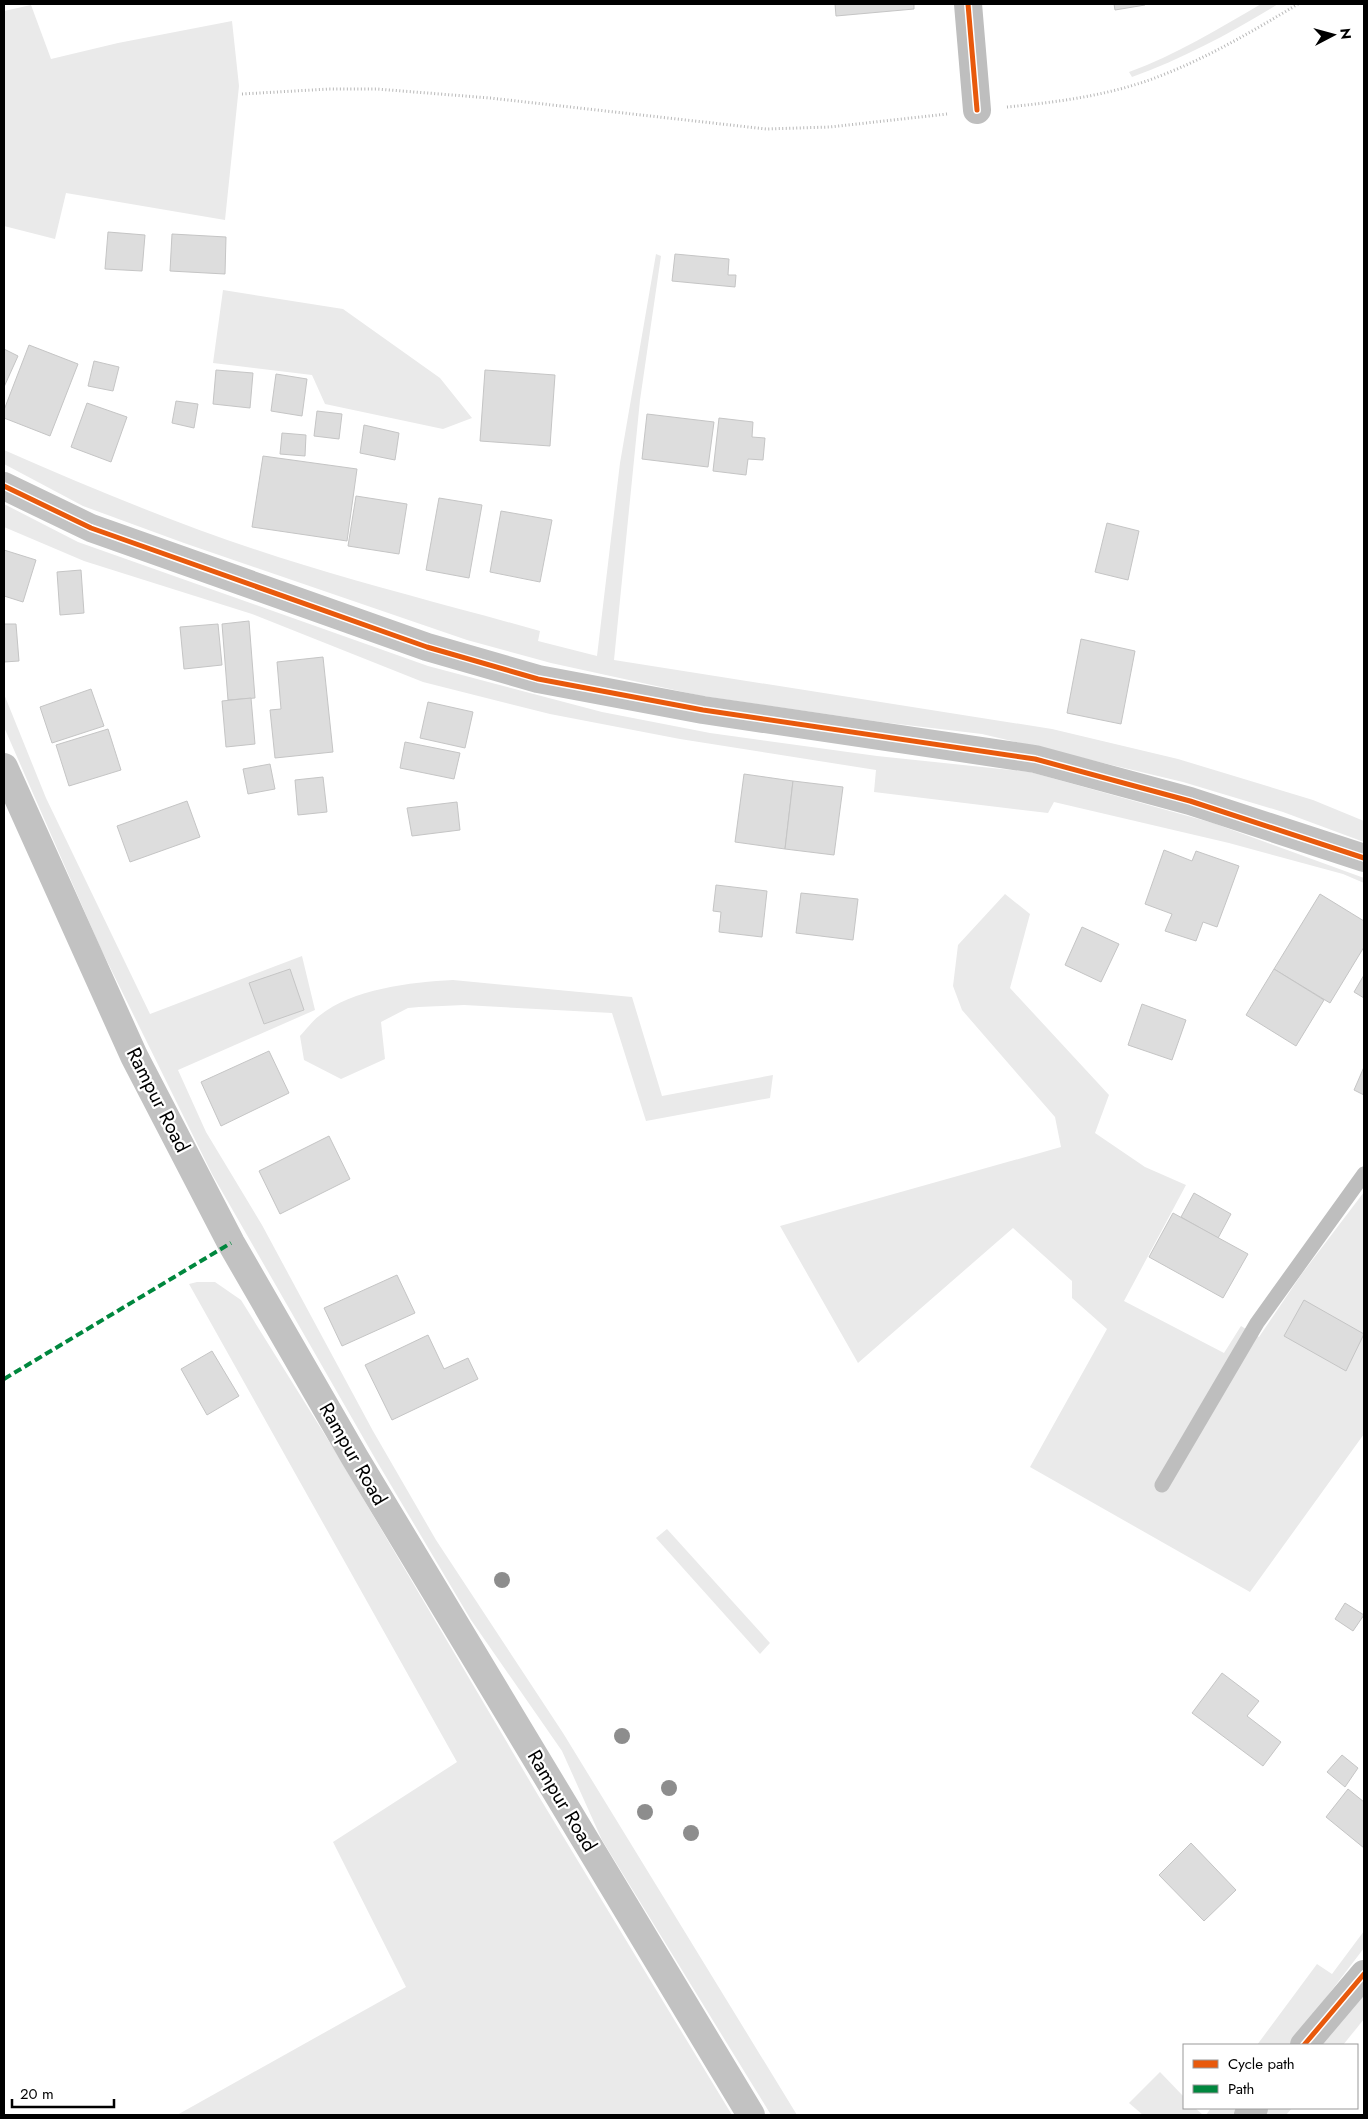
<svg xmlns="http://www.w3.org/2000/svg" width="1368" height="2119" viewBox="0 0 1368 2119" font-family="Jost,sans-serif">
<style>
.green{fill:#eaeaea}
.building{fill:#ddd;stroke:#c5c5c5}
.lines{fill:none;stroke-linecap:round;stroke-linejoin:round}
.path{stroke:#b8b8b8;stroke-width:3;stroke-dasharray:1 2.5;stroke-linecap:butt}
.lane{stroke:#bebebe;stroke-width:15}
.street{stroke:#bebebe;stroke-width:28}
.secondary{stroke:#c2c2c2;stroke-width:28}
.quiet{stroke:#00873e;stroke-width:4;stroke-dasharray:8 4;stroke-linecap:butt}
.cycleway-casing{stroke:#fff;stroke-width:8}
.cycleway{stroke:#e8590c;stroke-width:5}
.tree{fill:#8d8d8d}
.labels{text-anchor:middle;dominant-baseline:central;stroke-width:4.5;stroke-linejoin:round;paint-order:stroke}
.street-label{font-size:20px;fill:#000;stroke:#fff}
</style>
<rect width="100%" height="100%" fill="#fff"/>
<!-- green -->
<g class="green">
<path d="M1261 4H1278C1231 33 1184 58 1132 77L1129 72C1176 55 1218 29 1261 4Z"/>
<path d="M31 5 51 59 118 43 232 21 239 86 225 220 66 193 55 239 4 226V11Z"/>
<path d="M656 254 661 256 640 400 614 660 1052 729 1178 759 1313 800 1364 821V842L1283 812 1183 782 982 734 881 722 702 696 551 663 467 640 184 543 83 506 4 464V450C102 493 201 534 304 565 382 589 462 609 540 631L538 641 597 656 620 463Z"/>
<path d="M223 290 343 309 440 378 472 418 443 429 325 404 312 375 213 363Z"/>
<path d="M4 504 78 542 428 666 602 712 710 733 877 756 1030 772 1213 823 1364 878V883L1343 874 1229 843 1054 802 1048 813 874 792 876 770 680 739 550 714 423 682 252 614 84 561 4 527Z"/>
<path d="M4 694 46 798 150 1014 302 956 315 1010 178 1070 206 1132 262 1225 373 1431 436 1540 563 1733 797 2115H771L602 1840 562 1751 471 1620 376 1460 212 1174 101 949 4 727Z"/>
<path d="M1005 894 1030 914 1010 988 1109 1095 1095 1133 1145 1167 1186 1185 1124 1301 1224 1353 1241 1326 1259 1337 1301 1275 1364 1192V1434L1250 1592 1030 1467 1107 1329 1072 1298V1281L1013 1228 858 1363 780 1226 1061 1147 1055 1117 962 1010 953 986 958 945Z"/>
<path d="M453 980 632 997 662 1096 773 1075 770 1098 646 1121 612 1013 464 1005 419 1007 408 1008 381 1022 385 1059 341 1079 304 1060 300 1036C306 1030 312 1021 319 1016 352 989 411 982 453 980Z"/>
<path d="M197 1282H215L241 1300 335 1451 538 1795 732 2115H177L406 1987 333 1842 457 1762 189 1284Z"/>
<path d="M667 1529 770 1643 760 1654 656 1538Z"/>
<path d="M1364 1931V1948L1290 2045H1257L1317 1964 1332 1974Z"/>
<path d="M1364 1986V2019L1343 2045H1315Z"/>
<path d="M1160 2072 1184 2097V2108H1195L1203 2115H1143L1129 2103Z"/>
<path d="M1211 2108H1240L1234 2115H1206Z"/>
<path d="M1267 2108H1292L1286 2115H1261Z"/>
</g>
<!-- building -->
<g class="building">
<path d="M835 4H914V9L836 16Z"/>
<path d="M1114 4H1145V5L1115 10Z"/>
<path d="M108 232 145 235 142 271 105 269Z"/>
<path d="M172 234 226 237 225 274 170 271Z"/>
<path d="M675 254 729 259 728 275H736L735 287 672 281Z"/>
<path d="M29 345 78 364 50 436 4 418V410Z"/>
<path d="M4 349 18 356 4 387Z"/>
<path d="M94 361 119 367 113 391 88 386Z"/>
<path d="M216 370 253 373 250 408 213 404Z"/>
<path d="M485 370 555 375 550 446 480 441Z"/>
<path d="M276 374 307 379 302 416 271 411Z"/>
<path d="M176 401 198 404 194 428 172 423Z"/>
<path d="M87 403 127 417 111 462 71 447Z"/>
<path d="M317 411 342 414 339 439 314 436Z"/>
<path d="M647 414 714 422 708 467 642 459Z"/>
<path d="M719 418 753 422 752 437 765 438 763 460 748 459 746 475 713 471Z"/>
<path d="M364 425 399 433 395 460 360 453Z"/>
<path d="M282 433 306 435 305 456 280 454Z"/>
<path d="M263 456 357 469 347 541 252 527Z"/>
<path d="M356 496 407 504 399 554 348 546Z"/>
<path d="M439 498 482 505 469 578 426 570Z"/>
<path d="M501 511 552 520 540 582 490 572Z"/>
<path d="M1107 523 1139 531 1128 580 1095 572Z"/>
<path d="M4 550 36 560 23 602 4 596Z"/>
<path d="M81 570 84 613 60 615 57 572Z"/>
<path d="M249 621 255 698 228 700 222 624Z"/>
<path d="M4 624H16L19 661 4 662Z"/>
<path d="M218 624 222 665 184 669 180 627Z"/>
<path d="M1081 639 1135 651 1121 724 1067 713Z"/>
<path d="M323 657 333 752 275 758 270 710 281 709 277 662Z"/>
<path d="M91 689 104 726 52 743 40 707Z"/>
<path d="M251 698 255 744 226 747 222 701Z"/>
<path d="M428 702 473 712 465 748 420 738Z"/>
<path d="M108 729 121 770 69 786 56 745Z"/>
<path d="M405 742 460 753 454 779 400 768Z"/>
<path d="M270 764 275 789 248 794 243 769Z"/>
<path d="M744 774 793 781 785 849 735 842Z"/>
<path d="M323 777 327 812 298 815 295 780Z"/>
<path d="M793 781 843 787 834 855 785 849Z"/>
<path d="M187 801 200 837 130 862 117 826Z"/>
<path d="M457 802 460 830 412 836 407 808Z"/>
<path d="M1164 850 1192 861 1196 851 1239 866 1217 927 1203 922 1196 941 1165 931 1172 914 1145 904Z"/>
<path d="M716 885 767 891 762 937 719 932 721 912 713 911Z"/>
<path d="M801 893 858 899 853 940 796 933Z"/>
<path d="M1320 894 1364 921V947L1330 1003 1274 969Z"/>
<path d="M1082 927 1119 944 1101 982 1065 965Z"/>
<path d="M290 969 304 1010 264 1024 249 983Z"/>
<path d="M1274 969 1324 1000 1296 1046 1246 1015Z"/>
<path d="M1364 975V998L1354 992Z"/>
<path d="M1142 1004 1186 1020 1172 1060 1128 1045Z"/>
<path d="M269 1051 289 1093 221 1126 201 1082Z"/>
<path d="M1364 1067V1095L1354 1090Z"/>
<path d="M329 1136 350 1179 280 1214 259 1171Z"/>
<path d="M1194 1193 1231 1214 1218 1238 1181 1217Z"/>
<path d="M1173 1213 1248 1254 1223 1298 1149 1257Z"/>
<path d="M397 1275 415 1313 342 1346 324 1308Z"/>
<path d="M1304 1300 1364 1334 1346 1371 1284 1336Z"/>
<path d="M428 1335 444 1369 468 1358 478 1379 392 1420 365 1365Z"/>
<path d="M212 1351 239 1396 207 1415 181 1369Z"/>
<path d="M1345 1603 1364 1615 1353 1631 1335 1619Z"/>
<path d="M1222 1673 1259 1701 1247 1716 1281 1742 1263 1766 1192 1713Z"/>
<path d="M1342 1755 1358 1768 1345 1787 1327 1772Z"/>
<path d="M1348 1789 1364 1802V1848L1326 1817Z"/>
<path d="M1191 1843 1236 1890 1204 1921 1159 1875Z"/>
</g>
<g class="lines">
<!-- path -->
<g class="path">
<path d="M242 94 329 89H377L490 98 766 129 830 127 947 114"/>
<path d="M1007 107C1059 102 1112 95 1160 76 1209 57 1253 31 1298 4"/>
</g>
<!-- lane -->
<path class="lane" d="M1162 1485 1257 1323 1364 1174"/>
<!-- street -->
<g class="street">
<path d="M968 4 977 110"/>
<path d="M1304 2045 1364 1974"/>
<path d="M1248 2115 1254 2108"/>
</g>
<!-- secondary -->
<g class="secondary">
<path d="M4 486 91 528 427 647 538 679 703 710 1035 759 1190 801 1364 858"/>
<path d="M4 767 134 1056 231 1243 355 1458 751 2115"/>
</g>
<!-- quiet -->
<path class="quiet" d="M4 1379 231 1243"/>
<!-- cycleway casing -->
<g class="cycleway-casing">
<g id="cycleway">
<path d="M968 4 977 110"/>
<path d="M4 486 91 528 427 647 538 679 703 710 1035 759 1190 801 1364 858"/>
<path d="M1304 2045 1364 1974"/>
</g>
</g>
<!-- cycleway -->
<use href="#cycleway" class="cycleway"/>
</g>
<!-- trees -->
<g class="tree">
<circle cx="502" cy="1580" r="8"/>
<circle cx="622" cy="1736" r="8"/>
<circle cx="669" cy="1788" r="8"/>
<circle cx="645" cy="1812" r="8"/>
<circle cx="691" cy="1833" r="8"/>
</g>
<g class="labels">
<!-- street labels -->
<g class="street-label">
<text transform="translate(158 1100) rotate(63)">Rampur Road</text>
<text transform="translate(353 1454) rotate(60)">Rampur Road</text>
<text transform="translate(562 1801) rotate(59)">Rampur Road</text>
</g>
</g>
<!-- border -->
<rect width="1368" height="2119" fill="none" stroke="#000000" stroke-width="10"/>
<!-- legend -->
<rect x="1183" y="2044" width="175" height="65" fill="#ffffff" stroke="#999999"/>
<rect x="1193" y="2060" width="25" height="8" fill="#e8590c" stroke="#999999"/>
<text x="1228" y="2069" font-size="15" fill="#000000">Cycle path</text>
<rect x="1193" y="2085" width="25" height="8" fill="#00873e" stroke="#999999"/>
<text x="1228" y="2094" font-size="15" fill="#000000">Path</text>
<!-- north arrow -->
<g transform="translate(1333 35) rotate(84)" stroke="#ffffff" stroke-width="4" paint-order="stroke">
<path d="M0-4L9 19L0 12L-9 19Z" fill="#000000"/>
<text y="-8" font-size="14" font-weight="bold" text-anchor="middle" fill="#000000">N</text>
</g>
<!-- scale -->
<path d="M12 2099v8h102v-8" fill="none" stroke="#000000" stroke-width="2.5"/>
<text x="20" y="2099" font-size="15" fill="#000000" stroke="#ffffff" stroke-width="4" paint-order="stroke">20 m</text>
</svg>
